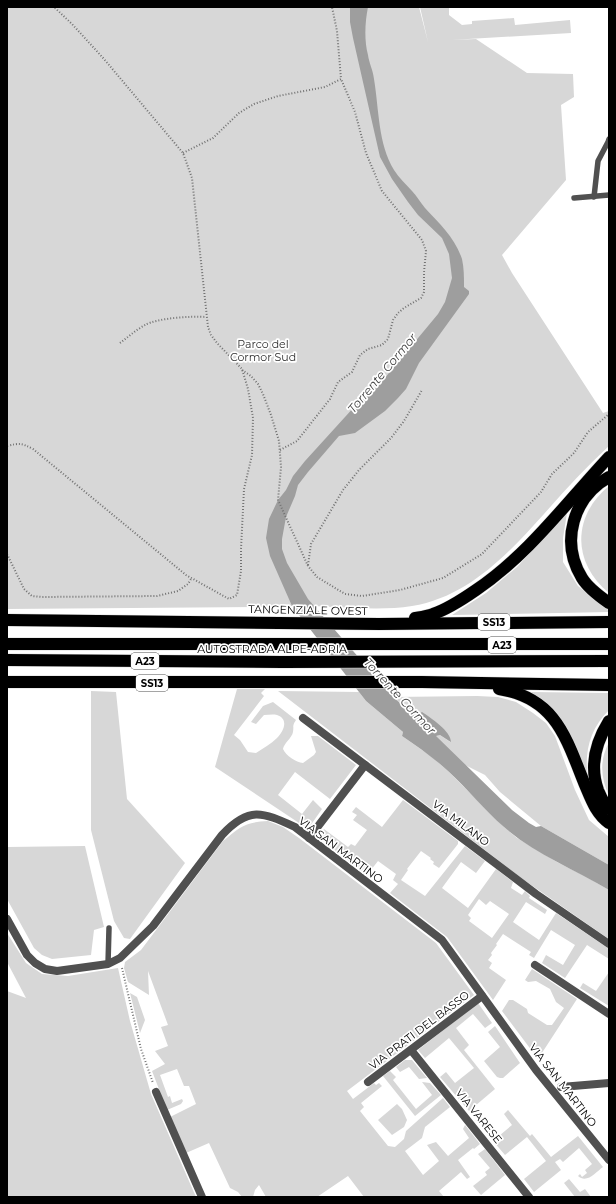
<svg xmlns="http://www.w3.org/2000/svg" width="616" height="1204" viewBox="0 0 616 1204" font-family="Montserrat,sans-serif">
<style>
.green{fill:#d7d7d7;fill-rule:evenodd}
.water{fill:#9e9e9e}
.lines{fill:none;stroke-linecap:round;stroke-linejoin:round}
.highway-casing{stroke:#dbdbdb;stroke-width:13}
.path{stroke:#727272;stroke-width:2;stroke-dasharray:1 2;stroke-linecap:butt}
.lane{stroke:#505050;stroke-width:5.5}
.street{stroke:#505050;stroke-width:8}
.highway{stroke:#000;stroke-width:12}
.labels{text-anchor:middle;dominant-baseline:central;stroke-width:3.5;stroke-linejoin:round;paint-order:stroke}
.shield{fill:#fff;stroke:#4c4c4c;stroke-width:1}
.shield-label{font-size:10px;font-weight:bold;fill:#000}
.park-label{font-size:11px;fill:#2e2e2e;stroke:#fff}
.street-label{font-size:11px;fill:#000;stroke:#fff}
.water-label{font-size:12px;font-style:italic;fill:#3f3f3f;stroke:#fff}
</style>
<rect width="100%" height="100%" fill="#fff"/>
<!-- green -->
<g class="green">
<path d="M7 7H419L428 42 420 7H449V15L462 25 472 24V21L514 18 515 25 570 20 571 33 451 40 476 39 527 73 573 74 574 97 561 105 566 180 502 255 512 273 603 413 609 411V446C586 467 565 490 544 514 508 554 468 597 412 606 381 611 345 607 314 606L313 605 269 607 7 609Z"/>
<path d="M609 486V593C572 563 572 516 609 486Z"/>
<path d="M567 513 563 538V562L578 586 609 610V612L452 615 486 593 517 567Z"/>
<path d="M237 689H265L261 693 264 696 234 735 240 740 248 752 256 753C263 748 271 744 277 738 284 731 289 719 277 715 273 714 268 715 264 715L256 724 251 722 263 706 273 702 296 720C292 726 294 726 293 732 292 738 284 743 283 749 286 756 296 762 303 763L314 755 316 752 311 736H318L356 765 330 799 295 772 278 795 302 814 313 800 322 809 308 829 215 767Z"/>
<path d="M91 691 116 692 127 799 185 863 130 939 124 938 114 921 91 830Z"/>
<path d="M278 691 359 692 366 701 403 732 402 736 432 757 448 771 504 827 517 838 557 862 590 879 609 890V939L524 880Z"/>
<path d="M531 692 609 693V710C589 730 584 753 588 781L543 702Z"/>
<path d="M477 696 498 697 516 702 533 713 546 723 555 736 575 790 589 820 609 837V865L541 826 500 792 485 775 463 764 435 736 440 735 450 742 415 716 393 697Z"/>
<path d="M609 742V796C601 778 599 761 609 742Z"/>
<path d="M403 800 458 841V844L439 868 433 864 434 862 430 859 431 858 421 851 407 869 408 870 401 880 425 896 465 846 485 861 476 873 461 862 442 888 468 908 496 869 513 882 511 888 522 895 525 891 530 896 529 898 547 910 545 914 526 902 513 922 539 940 556 913 609 949V959L587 945 565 978 542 963 546 955 563 965 575 945 551 930 534 958 529 955 531 952 503 934 496 944 497 945 491 953 492 955 488 960 492 963 489 968 506 980 493 1000 447 937 390 893 398 884 393 880 396 874 378 861 367 875 318 837 324 829 348 847 351 844 355 846 367 830 353 820 357 815 352 812 356 807 382 827ZM479 899 486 905 490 901 509 914 492 938 469 921 471 918 468 915Z"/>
<path d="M268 821 283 827 299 838 436 943 474 995 347 1091 353 1099 374 1083 376 1085 379 1083 382 1086 361 1103 364 1107 360 1111 388 1146 395 1147 404 1139 406 1131 443 1098 450 1107 425 1127 422 1138 405 1151 423 1175 439 1161 427 1145 436 1142 448 1156 469 1138 463 1129 465 1125 480 1144 474 1149 473 1148 458 1160 470 1177 467 1179 461 1172 439 1191 444 1197H364L348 1176 317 1197H266L259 1185 255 1190 253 1197H242L238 1192 230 1188 209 1143 186 1153 170 1117 196 1104 189 1086H184L177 1069 160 1075 168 1097 170 1096 172 1103 182 1099 183 1101 181 1104 167 1110 152 1071 165 1064 155 1051 168 1046 161 1027 168 1025 148 971 149 995 128 982 124 968 125 962 141 950 223 841C240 827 245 822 268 821Z"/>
<path d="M85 846 104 927 94 930 91 955 52 959 42 955 34 948 7 899V847Z"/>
<path d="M7 933 26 963 42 974 68 976 118 968 130 1021 151 1094 196 1197H7V991L26 998 7 962Z"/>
<path d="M532 969 577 999 538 1059 502 1011 509 1000H513L527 1009 528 1013 547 1025H552L564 1008 556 1002 550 989 536 981 528 982 525 980Z"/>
<path d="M609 972V1006L580 988 583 983 596 991Z"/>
<path d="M130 993 137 997 145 1020 140 1033Z"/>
<path d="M478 1003 492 1023 485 1028 473 1014 456 1028 469 1045 464 1050 495 1089 469 1111 440 1077 446 1072 455 1083 474 1068 449 1038 425 1058 418 1050Z"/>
<path d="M495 1026 520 1063 503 1078H500L497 1077 484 1061 500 1047 488 1032Z"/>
<path d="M405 1060H412L427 1078 419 1079 409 1067 400 1072 396 1067Z"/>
<path d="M390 1071 396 1077 393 1080 416 1109 432 1095 422 1082 430 1083 441 1095 415 1116 383 1076Z"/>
<path d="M397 1104 402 1109 407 1120 404 1127 392 1135 378 1120Z"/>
<path d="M508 1110 530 1136 532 1134 551 1157 578 1136 603 1167C596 1172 587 1184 578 1176L580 1174 582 1177 587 1173 585 1170 592 1164 579 1148 563 1162 560 1159 555 1162 561 1170 534 1192 524 1179 546 1161 527 1137 505 1155 493 1141 512 1125 504 1114Z"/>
<path d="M485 1149 505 1175 481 1195 473 1186 487 1175 485 1172 490 1168 478 1154Z"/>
<path d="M569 1179 580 1192 585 1189 591 1197H575L564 1183Z"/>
</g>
<!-- water -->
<path class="water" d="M350 7H368C365 22 364 40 368 55 369 63 373 70 374 79 379 109 378 144 394 170 399 178 406 184 412 191 417 196 420 202 425 208 440 224 455 238 462 259 464 268 464 277 464 287L469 291V294L419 363 406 389 398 398 385 411 355 433 339 436 308 472 298 485 295 496 286 517 282 539V549L287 563 308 599 393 697 415 716 422 712C431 718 451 731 451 742L440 735 436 736 512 810 529 823 536 827 541 826 609 865V890C574 869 535 854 504 827 484 810 468 789 448 771 434 758 418 747 402 736L403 732 366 701 292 606 270 556 266 538 269 519 278 500 286 490 293 476 305 461 355 406 384 379 438 314 445 302 452 278 449 254 442 238 418 215 408 202 392 179 380 157 353 38 350 22Z"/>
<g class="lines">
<!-- highway casing -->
<g class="highway-casing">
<g id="highway">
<path d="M609 477C573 497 560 542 582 578 588 588 599 596 609 603"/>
<path d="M415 618C421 617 428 616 433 614 448 609 463 599 476 590 528 555 566 503 609 457"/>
<path d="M7 620 379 624 609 622"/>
<path d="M7 644H609"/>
<path d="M7 660 282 662 609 661"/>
<path d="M7 682H422L609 685"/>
<path d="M499 689C556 698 566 738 585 785 591 799 596 814 609 823"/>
<path d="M609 721C596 742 589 765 598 790 601 797 603 803 609 809"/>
</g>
</g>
<!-- path -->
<g class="path">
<path d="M183 153 213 138 239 113 254 104 278 96 325 87 341 79 337 31 332 7"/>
<path d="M120 343C128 337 136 330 145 325 157 318 191 316 206 317"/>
<path d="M242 370 251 376 258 384 263 394 271 415 279 441 281 467 278 500 308 566 317 577 345 594 362 596 400 590 443 578 482 554 541 492 552 474 574 453 588 432 609 414"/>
<path d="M7 446C19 443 22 443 33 449L186 575 229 599 237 595 241 571V549L244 489 252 455 253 418 248 389 242 369 217 343 211 335 208 327 192 178 183 153 104 59 72 24 54 7"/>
<path d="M280 450 297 441 330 399 338 382 352 372 360 355 368 349 382 345 388 339 393 320 398 313 404 308 421 298 424 292V272L426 251 422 240 382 191 366 153 355 112 341 79"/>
<path d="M7 554 24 589 32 596 42 597 157 596 178 591 188 584 191 579"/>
<path d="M308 565 311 544 343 490 359 470 391 438 404 421 422 390"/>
<path d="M122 968 141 1049 153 1083"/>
</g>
<!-- lane -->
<g class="lane">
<path d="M594 197 598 161 608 142 609 139"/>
<path d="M574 198 609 195"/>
<path d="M108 964 109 928"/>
</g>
<!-- street -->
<g class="street">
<path d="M303 718 536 894 609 944"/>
<path d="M309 838 365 765"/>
<path d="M7 919 27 955 35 963 45 969 57 971 108 964 120 958 153 926 222 835C249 806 262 812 295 827L442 940 536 1070 609 1160"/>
<path d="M535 965 609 1014"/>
<path d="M411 1050 529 1197"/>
<path d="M368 1082 482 996"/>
<path d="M561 1087 609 1083"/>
<path d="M156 1092 202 1197"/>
</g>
<!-- highway -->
<use href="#highway" class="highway"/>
</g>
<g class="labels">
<!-- shield labels -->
<g class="shield">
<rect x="478" y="614" width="32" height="16" rx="3"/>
<rect x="488" y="637" width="28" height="16" rx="3"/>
<rect x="131" y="653" width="28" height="16" rx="3"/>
<rect x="136" y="675" width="32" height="16" rx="3"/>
</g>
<g class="shield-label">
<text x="494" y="622">SS13</text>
<text x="502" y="645">A23</text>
<text x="145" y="661">A23</text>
<text x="152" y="683">SS13</text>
</g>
<!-- park labels -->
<g class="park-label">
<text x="263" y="344">Parco del<tspan x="263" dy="13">Cormor Sud</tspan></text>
</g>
<!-- street labels -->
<g class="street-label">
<text transform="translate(308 610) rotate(1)">TANGENZIALE OVEST</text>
<text x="272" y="649">AUTOSTRADA ALPE-ADRIA</text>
<text transform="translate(461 823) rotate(37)">VIA MILANO</text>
<text transform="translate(341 850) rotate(37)">VIA SAN MARTINO</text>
<text transform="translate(419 1030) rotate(-37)">VIA PRATI DEL BASSO</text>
<text transform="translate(563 1085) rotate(52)">VIA SAN MARTINO</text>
<text transform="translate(479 1116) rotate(51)">VIA VARESE</text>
</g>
<!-- water labels -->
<g class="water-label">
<text transform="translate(382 373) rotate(-50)">Torrente Cormor</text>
<text transform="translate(400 696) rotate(47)">Torrente Cormor</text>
</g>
</g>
<!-- border -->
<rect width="616" height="1204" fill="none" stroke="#000000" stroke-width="16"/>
</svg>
